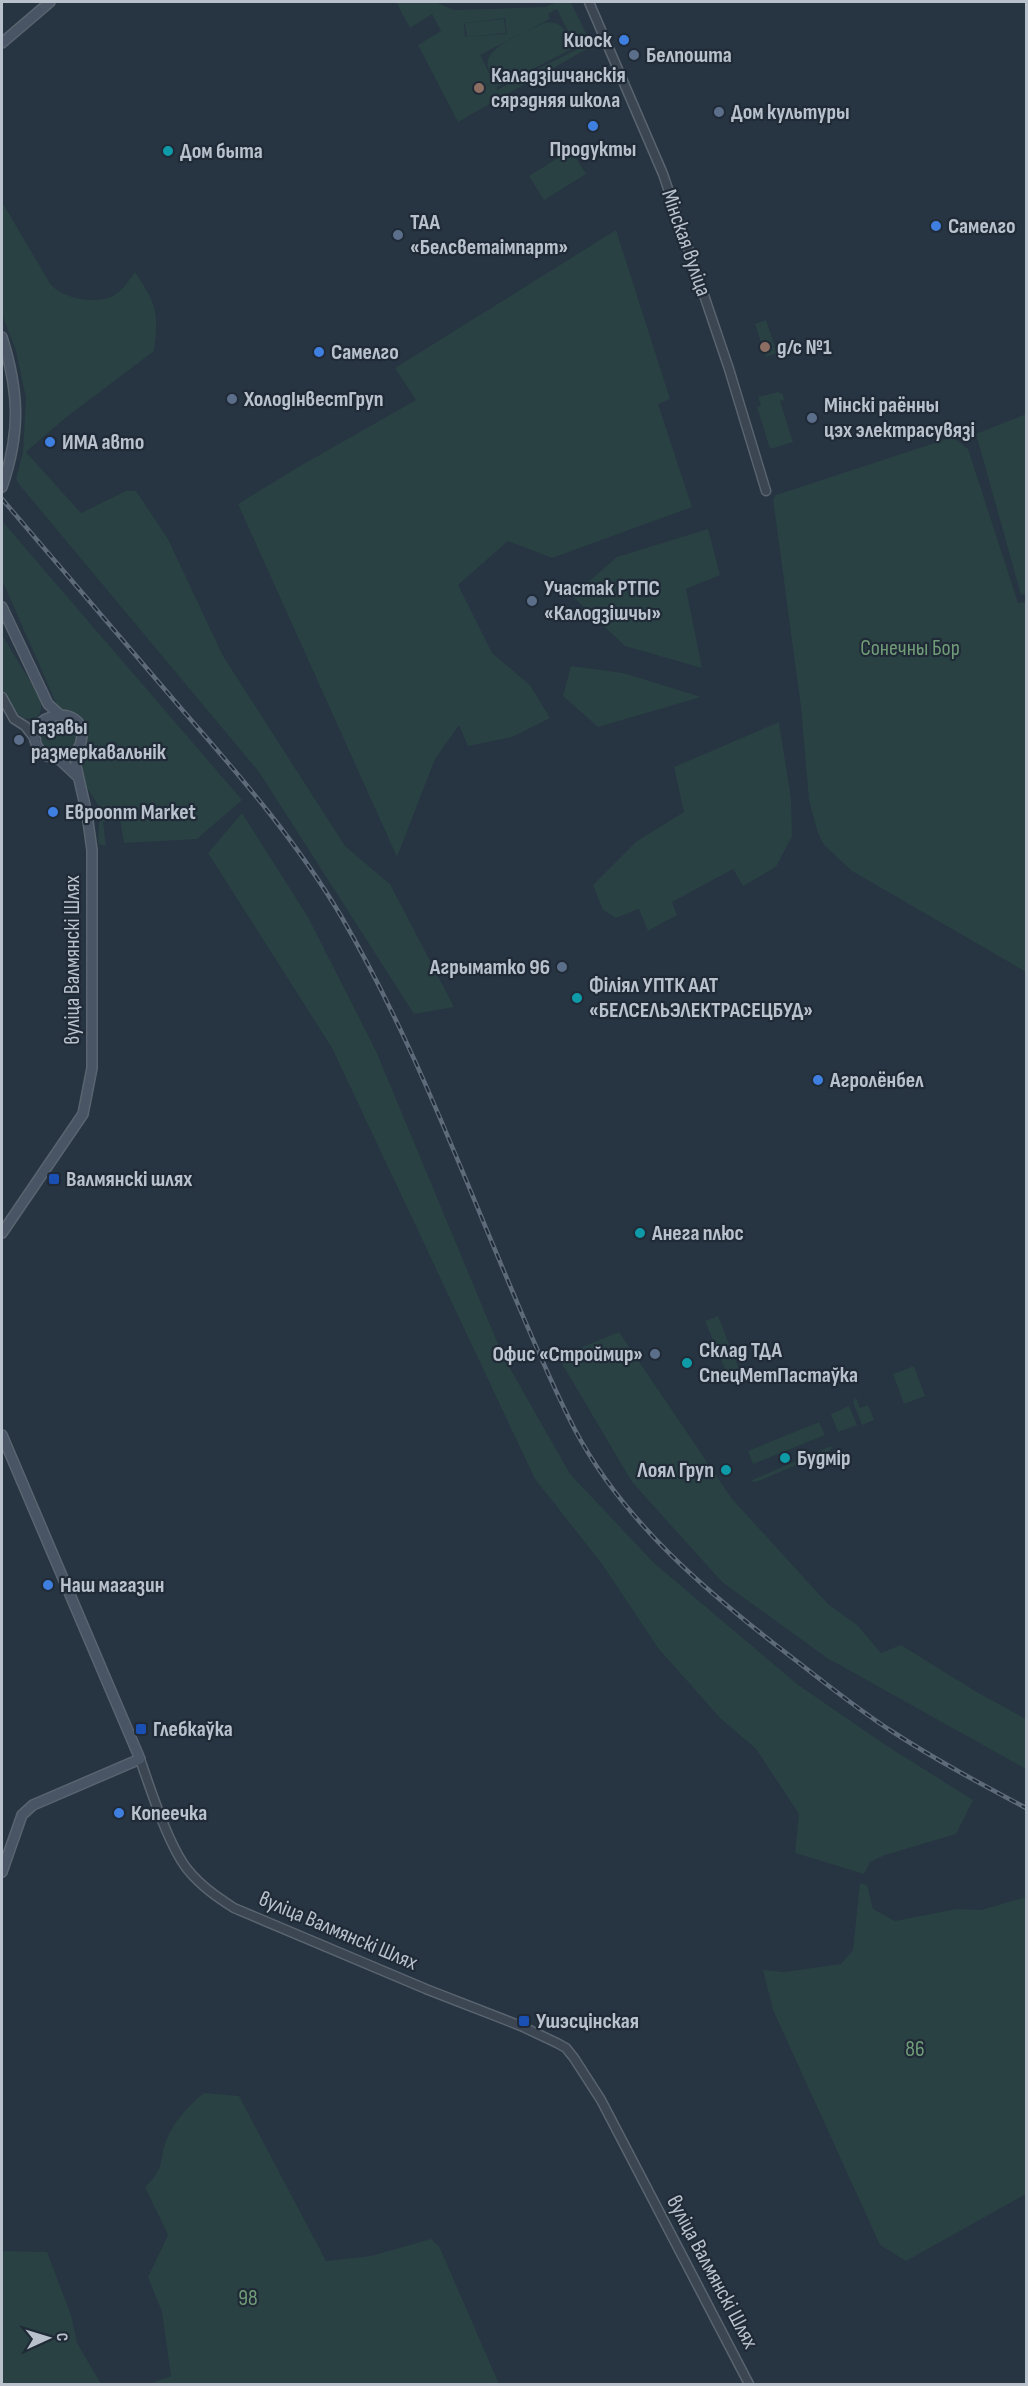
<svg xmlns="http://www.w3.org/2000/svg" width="1028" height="2386" viewBox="0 0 1028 2386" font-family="'Sofia Sans Condensed',sans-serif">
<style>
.green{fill:#294143;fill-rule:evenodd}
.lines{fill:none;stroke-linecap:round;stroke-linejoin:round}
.tertiary-casing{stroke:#59646f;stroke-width:11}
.secondary-casing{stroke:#59646f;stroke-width:12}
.tertiary{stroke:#3b4652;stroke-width:8}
.secondary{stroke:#495565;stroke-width:9}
.rail-casing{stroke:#5d6a79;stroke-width:4.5}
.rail{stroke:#202b37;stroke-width:2;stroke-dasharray:7;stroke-linecap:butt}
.shop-dot{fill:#3f7fe0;stroke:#202b37;stroke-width:2}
.service-dot{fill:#5c6f8a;stroke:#202b37;stroke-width:2}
.education-dot{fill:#8d6e63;stroke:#202b37;stroke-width:2}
.culture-dot{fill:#0f9aa8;stroke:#202b37;stroke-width:2}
.transit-dot{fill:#1a4fb4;stroke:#202b37;stroke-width:2}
.labels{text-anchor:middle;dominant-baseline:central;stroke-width:4.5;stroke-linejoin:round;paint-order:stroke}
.poi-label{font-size:22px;font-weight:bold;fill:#b8c1cc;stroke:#202b37;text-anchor:start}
.street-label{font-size:22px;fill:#b8c1cc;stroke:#202b37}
.park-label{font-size:22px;fill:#709c78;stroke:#202b37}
</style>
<rect width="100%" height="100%" fill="#273442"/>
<!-- green -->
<g class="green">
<path d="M396 2H435L454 10 545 7 557 2H571L592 46 458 122 418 45 441 31 432 14 410 28ZM557 9 577 49 497 90V87L572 49 570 47 562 50 567 37C564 25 555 20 544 23 529 31 482 47 488 67 490 76 498 78 506 79L495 85 480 55 550 19 548 14ZM505 18 507 34 465 37 464 23Z"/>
<path d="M504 19 506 33 467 37 465 23Z"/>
<path d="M571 150 586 174 544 200 529 176Z"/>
<path d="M2 202 51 285C64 298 95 305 113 296 122 291 129 280 135 272 157 305 159 312 154 351L64 419 26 452 81 513 126 491H136L168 539 223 656 345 846 390 884 454 1007 414 1014 259 772 18 483 16 479 23 452 26 398 16 351 2 314Z"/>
<path d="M616 230 670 399 658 404 692 507 552 558 508 541 458 585 492 653 530 685 550 718 512 737 468 746 459 725 435 759 397 857 238 504 300 466 416 400 395 368Z"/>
<path d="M766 320 777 353 766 357 755 324Z"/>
<path d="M778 392 783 394 784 400 780 401 793 442 770 449 757 407 761 406 758 397Z"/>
<path d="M1026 414V594L1021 595 976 434Z"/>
<path d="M953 437 968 449 1018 603 1026 602V972L852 871 824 845 818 833 809 800 801 707 773 499 776 495Z"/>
<path d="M2 521 242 800 197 839 124 843 120 819 103 822 106 846 98 844 100 808 86 786 82 774 75 716 61 710 57 705 2 580Z"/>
<path d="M708 529 720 575 686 589 702 668 625 646 572 596 617 557Z"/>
<path d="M2 635 38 694C41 703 44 711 36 718L25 719 17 713 2 689Z"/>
<path d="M571 666 623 673 701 697 598 727 563 696Z"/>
<circle cx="59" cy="737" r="18"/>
<path d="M779 722 791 799 792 836 776 867 743 886 733 869 672 902 677 915 648 931 639 909 616 918 603 910 593 885 637 841 684 812 674 767Z"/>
<path d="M242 813 308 917 376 1051 503 1356 570 1474 654 1563 797 1684 884 1744 973 1800 956 1834 885 1855 870 1862 864 1874 795 1853 799 1814 756 1749 720 1718 658 1648 602 1564 535 1479 332 1048 208 853Z"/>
<path d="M718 1316 739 1369 735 1371 738 1378 730 1381 705 1321Z"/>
<path d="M619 1332 732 1499 828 1604 857 1625 881 1653 901 1645 975 1691 1026 1719V1769L827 1658 722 1582 632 1482 558 1357Z"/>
<path d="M914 1366 925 1396 904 1404 893 1374Z"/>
<path d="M856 1397 860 1408 868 1405 874 1420 862 1425 853 1402Z"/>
<path d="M849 1406 857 1425 838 1432 831 1414Z"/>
<path d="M819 1422 825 1435 753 1464 748 1451Z"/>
<path d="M831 1446 832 1448 828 1452 756 1482 750 1481Z"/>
<path d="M860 1883 867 1885 873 1909 895 1921 956 1909 981 1910 1026 1897V2194L906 2261 880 2245 773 2010 763 1970 784 1972 841 1964 853 1950Z"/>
<path d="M204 2093 239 2096 326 2261 371 2256 431 2239 439 2246 499 2384H149L171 2376 162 2312 148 2277 168 2235 145 2187C167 2166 158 2159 168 2136 177 2118 188 2106 204 2093Z"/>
<path d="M2 2251 47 2252 71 2315 77 2343 101 2384H2Z"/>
</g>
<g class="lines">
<!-- tertiary casing -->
<g class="tertiary-casing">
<g id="tertiary">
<path d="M589 2 663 174 729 369 766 491"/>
<path d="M2 697 14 719 25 726 36 740"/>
<path d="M140 1759C150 1788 169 1847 188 1870 201 1886 217 1897 234 1908L426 1989 521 2026 557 2043 566 2048 574 2058 601 2100 749 2384"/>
</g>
</g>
<!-- secondary casing -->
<g class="secondary-casing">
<g id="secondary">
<path d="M2 43 50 2"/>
<path d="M2 337C19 391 21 432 2 487"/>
<path d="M2 607 48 704 59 714"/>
<path d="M60 760C70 757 78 753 81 742 91 695 7 717 44 755L60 760 77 776"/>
<path d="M2 1233 83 1114 92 1068V850L87 814 76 766V751"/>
<path d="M2 1435 140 1759 33 1805 22 1815 2 1872"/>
</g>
</g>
<!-- tertiary -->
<use href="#tertiary" class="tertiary"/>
<!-- secondary -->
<use href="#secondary" class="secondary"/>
<!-- rail casing -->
<g class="rail-casing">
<path id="rail" d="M2 499C63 570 124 642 185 713 241 777 297 842 341 916 410 1034 458 1163 511 1288 531 1335 551 1383 574 1428 623 1522 708 1593 790 1656 824 1682 857 1709 893 1732 936 1760 981 1784 1026 1808"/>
</g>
<!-- rail -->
<use href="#rail" class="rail"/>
</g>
<!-- markers -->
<g class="shop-dot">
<circle cx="624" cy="40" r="6"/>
<circle cx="593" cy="126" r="6"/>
<circle cx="936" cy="226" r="6"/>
<circle cx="319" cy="352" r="6"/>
<circle cx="50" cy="442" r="6"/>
<circle cx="53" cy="812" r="6"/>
<circle cx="818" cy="1080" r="6"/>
<circle cx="48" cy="1585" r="6"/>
<circle cx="119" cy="1813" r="6"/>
</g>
<g class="service-dot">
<circle cx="634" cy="55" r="6"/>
<circle cx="719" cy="112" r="6"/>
<circle cx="398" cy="235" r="6"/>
<circle cx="232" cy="399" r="6"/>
<circle cx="812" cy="418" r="6"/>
<circle cx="532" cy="601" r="6"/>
<circle cx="19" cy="740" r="6"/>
<circle cx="562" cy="967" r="6"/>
<circle cx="655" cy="1354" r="6"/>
</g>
<g class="education-dot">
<circle cx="479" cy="88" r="6"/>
<circle cx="765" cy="347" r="6"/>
</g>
<g class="culture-dot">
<circle cx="168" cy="151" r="6"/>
<circle cx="577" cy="998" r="6"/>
<circle cx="640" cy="1233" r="6"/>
<circle cx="687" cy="1363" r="6"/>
<circle cx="785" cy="1458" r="6"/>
<circle cx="726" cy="1470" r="6"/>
</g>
<g class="transit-dot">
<rect x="48" y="1173" width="12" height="12" rx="3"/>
<rect x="135" y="1723" width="12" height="12" rx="3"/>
<rect x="518" y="2015" width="12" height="12" rx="3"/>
</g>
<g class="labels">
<!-- poi labels -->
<g class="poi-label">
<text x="612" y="40" text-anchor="end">Киоск</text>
<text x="646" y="55">Белпошта</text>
<text x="491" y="75">Каладзішчанскія<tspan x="491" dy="25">сярэдняя школа</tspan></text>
<text x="731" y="112">Дом культуры</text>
<text x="593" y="149" text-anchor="middle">Продукты</text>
<text x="180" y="151">Дом быта</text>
<text x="410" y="222">ТАА<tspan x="410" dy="25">«Белсветаімпарт»</tspan></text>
<text x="948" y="226">Самелго</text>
<text x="777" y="347">д/с №1</text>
<text x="331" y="352">Cамелго</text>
<text x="244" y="399">ХолодІнвестГруп</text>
<text x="824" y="405">Мінскі раённы<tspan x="824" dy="25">цэх электрасувязі</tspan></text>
<text x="62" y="442">ИМА авто</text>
<text x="544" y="588">Участак РТПС<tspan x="544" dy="25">«Калодзішчы»</tspan></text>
<text x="31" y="727">Газавы<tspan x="31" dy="25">размеркавальнік</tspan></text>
<text x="65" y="812">Евроопт Market</text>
<text x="550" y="967" text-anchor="end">Агрыматко 96</text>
<text x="589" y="985">Філіял УПТК ААТ<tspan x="589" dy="25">«БЕЛСЕЛЬЭЛЕКТРАСЕЦБУД»</tspan></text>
<text x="830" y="1080">Агролёнбел</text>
<text x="66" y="1179">Валмянскі шлях</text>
<text x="652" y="1233">Анега плюс</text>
<text x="699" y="1350">Склад ТДА<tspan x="699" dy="25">СпецМетПастаўка</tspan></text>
<text x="643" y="1354" text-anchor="end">Офис «Строймир»</text>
<text x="797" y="1458">Будмір</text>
<text x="714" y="1470" text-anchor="end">Лоял Груп</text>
<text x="60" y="1585">Наш магазин</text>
<text x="153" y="1729">Глебкаўка</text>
<text x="131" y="1813">Копеечка</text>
<text x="536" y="2021">Ушэсцінская</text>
</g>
<!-- street labels -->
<g class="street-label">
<text transform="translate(686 243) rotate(71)">Мінская вуліца</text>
<text transform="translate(72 960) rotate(-90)">вуліца Валмянскі Шлях</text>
<text transform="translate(338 1931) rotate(23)">вуліца Валмянскі Шлях</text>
<text transform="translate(712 2272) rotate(62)">вуліца Валмянскі Шлях</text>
</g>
<!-- park labels -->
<g class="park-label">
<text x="910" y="648">Сонечны Бор</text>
<text x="915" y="2049">86</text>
<text x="248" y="2298">98</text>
</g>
</g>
<!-- border -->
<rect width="1028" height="2386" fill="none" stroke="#b8c1cc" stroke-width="6"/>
<!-- north arrow -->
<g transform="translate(48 2338) rotate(86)" stroke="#202b37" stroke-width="4.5" paint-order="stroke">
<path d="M0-4.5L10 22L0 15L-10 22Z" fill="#b8c1cc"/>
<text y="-9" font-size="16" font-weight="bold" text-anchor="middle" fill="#b8c1cc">С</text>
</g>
</svg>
